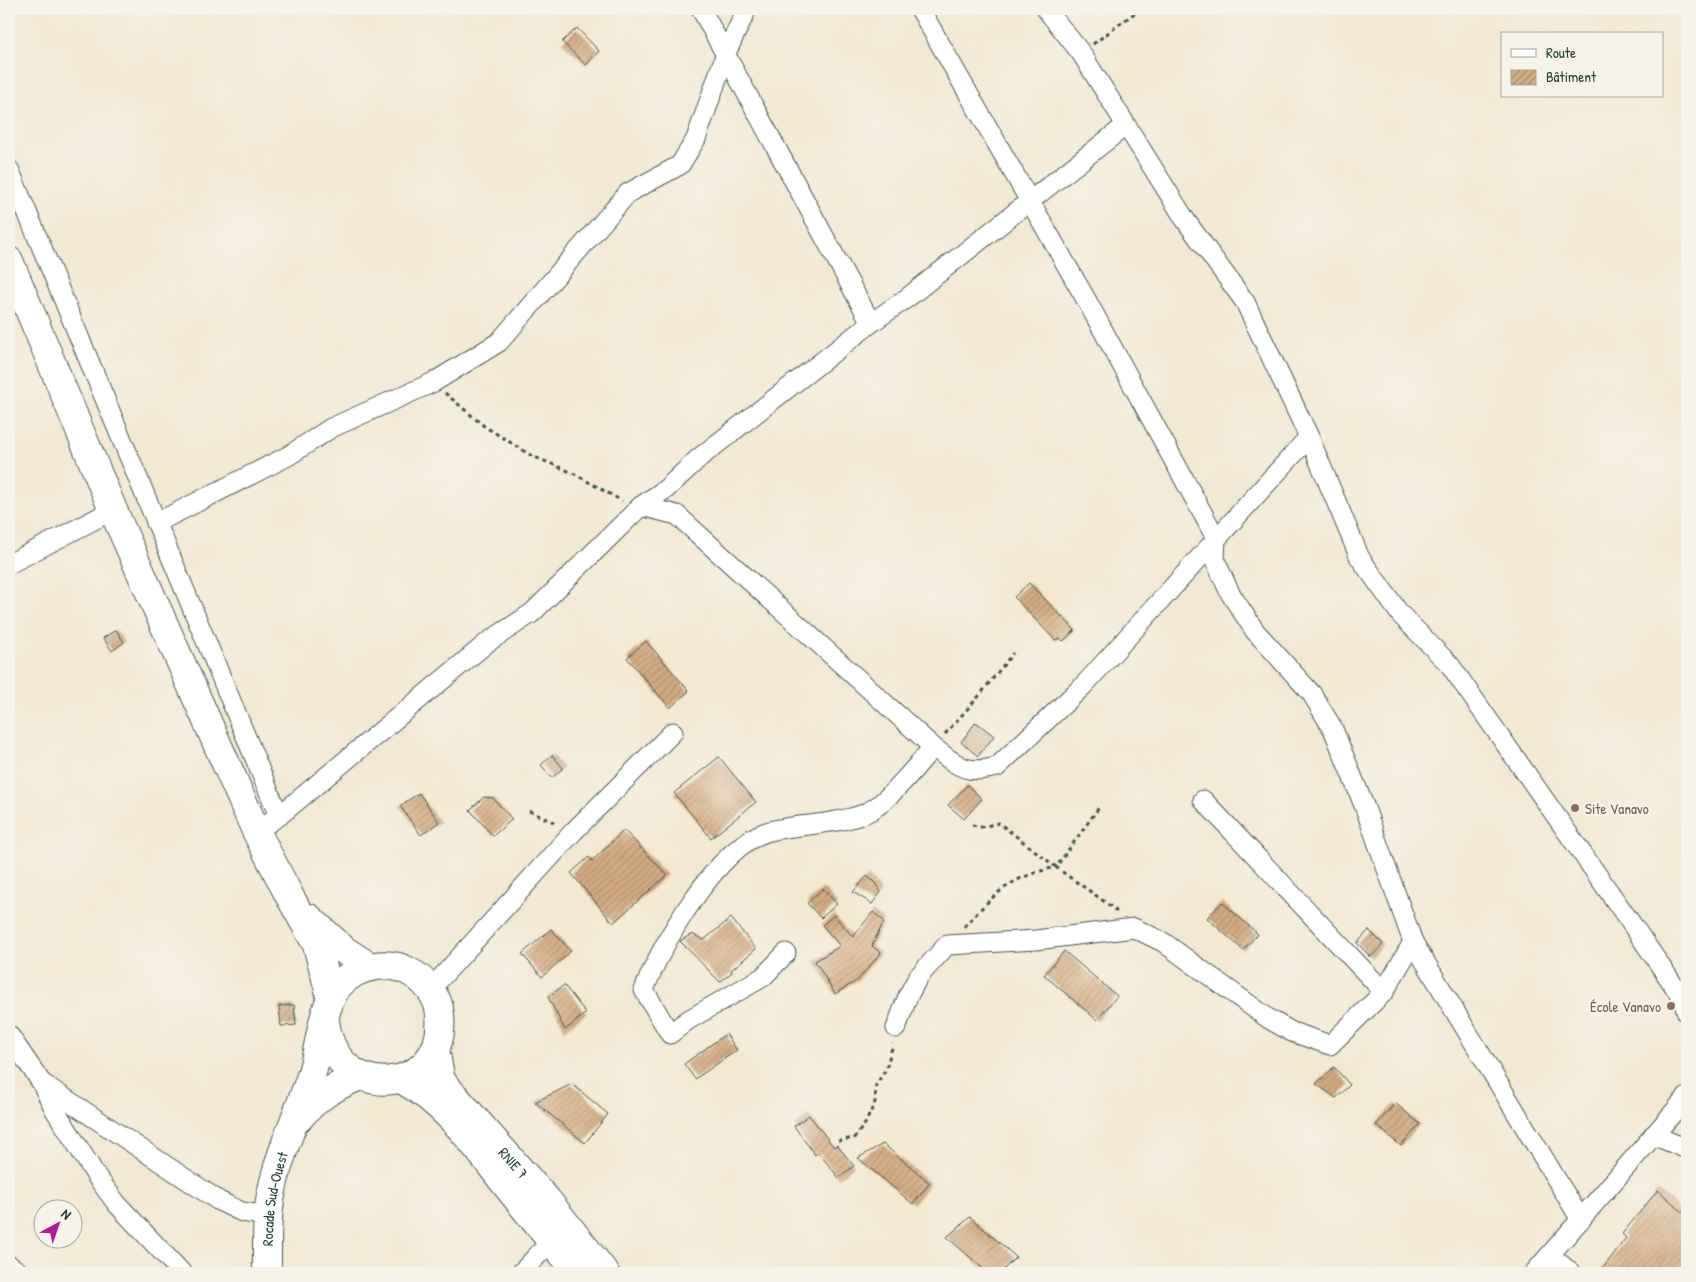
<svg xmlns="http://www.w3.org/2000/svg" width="1696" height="1282" viewBox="0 0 1696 1282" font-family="'Patrick Hand',sans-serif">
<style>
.building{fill:url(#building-hatch)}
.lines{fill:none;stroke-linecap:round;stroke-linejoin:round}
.street-casing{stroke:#3f574c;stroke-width:21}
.primary-casing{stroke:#3f574c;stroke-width:30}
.path{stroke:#3f574c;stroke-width:3;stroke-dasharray:4 4;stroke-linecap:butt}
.street{stroke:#fff;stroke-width:19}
.primary{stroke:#fff;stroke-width:28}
.education-dot{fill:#8d6e63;stroke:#f7f3e8;stroke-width:2}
.labels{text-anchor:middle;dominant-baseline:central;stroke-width:5;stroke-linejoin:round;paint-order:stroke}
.education-label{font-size:15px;fill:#785e54;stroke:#f7f3e8;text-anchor:start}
.street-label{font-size:15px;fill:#1f3d34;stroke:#f7f3e8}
</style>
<defs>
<pattern id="building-hatch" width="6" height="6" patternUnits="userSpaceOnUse" patternTransform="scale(1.25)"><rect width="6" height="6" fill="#d3ab82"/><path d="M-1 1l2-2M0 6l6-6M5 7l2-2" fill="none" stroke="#ab8c6b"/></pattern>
</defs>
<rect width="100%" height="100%" fill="#f7f3e8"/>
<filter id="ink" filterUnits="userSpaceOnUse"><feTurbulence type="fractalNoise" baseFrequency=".02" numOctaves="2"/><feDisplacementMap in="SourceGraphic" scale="10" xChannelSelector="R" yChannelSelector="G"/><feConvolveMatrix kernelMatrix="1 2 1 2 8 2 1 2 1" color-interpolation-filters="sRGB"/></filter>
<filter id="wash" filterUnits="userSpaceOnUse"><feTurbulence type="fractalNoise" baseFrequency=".0096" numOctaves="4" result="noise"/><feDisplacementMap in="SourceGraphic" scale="20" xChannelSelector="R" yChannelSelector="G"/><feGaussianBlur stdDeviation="1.12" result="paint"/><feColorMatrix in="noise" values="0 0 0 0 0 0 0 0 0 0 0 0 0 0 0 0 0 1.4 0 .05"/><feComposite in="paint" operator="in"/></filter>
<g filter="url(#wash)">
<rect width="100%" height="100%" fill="#f3e8d2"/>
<g id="blocks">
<!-- building -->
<g class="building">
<path d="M577 28 599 51 586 65 562 42Z"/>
<path d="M1029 583 1075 630 1063 641 1060 638 1055 640 1014 597Z"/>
<path d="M116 630 124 642 112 651 103 638Z"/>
<path d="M646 641 689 691 670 708 627 658Z"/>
<path d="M976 722 994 736 978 756 961 742Z"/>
<path d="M552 755 563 768 552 778 541 765Z"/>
<path d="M719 757 756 802 711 838 674 793Z"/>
<path d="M967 785 982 799 964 819 948 805Z"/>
<path d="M419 793 439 822 421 835 400 806Z"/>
<path d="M484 797 493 798 512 819 493 836 470 810Z"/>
<path d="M624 830 667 875 613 923 571 873 589 857 592 861Z"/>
<path d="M867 876 875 883 881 892 872 904 853 892Z"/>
<path d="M823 888 837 904 821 918 807 903Z"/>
<path d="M1222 902 1258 934 1243 950 1207 918Z"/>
<path d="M873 912 884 921 872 946 881 953 858 980 835 994 815 961 840 946 822 925 834 915 853 937Z"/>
<path d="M731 918 756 949 731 970 732 972 720 982 680 941 692 934 704 940Z"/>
<path d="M551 929 571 951 542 977 522 954Z"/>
<path d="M1369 930 1383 944 1371 957 1357 943Z"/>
<path d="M1064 951 1117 996 1097 1020 1044 975Z"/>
<path d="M564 985 586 1013 565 1030 548 997Z"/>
<path d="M294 1005 296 1025 281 1026 279 1006Z"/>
<path d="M726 1034 737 1050 695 1079 684 1064Z"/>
<path d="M1334 1067 1350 1085 1336 1098 1316 1084Z"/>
<path d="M572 1084 608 1114 585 1143 535 1102Z"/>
<path d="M1395 1103 1420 1124 1401 1146 1376 1125Z"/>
<path d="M809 1115 834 1147 837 1145 854 1166 839 1178 818 1152 815 1155 794 1126Z"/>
<path d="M883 1144 930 1183 913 1204 858 1158Z"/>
<path d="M1658 1190 1687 1216V1273H1599L1626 1238 1622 1234Z"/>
<path d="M970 1217 1016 1257 1000 1273H988L947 1237Z"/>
</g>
</g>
</g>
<g filter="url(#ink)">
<use href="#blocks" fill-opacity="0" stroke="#3f574c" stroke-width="1"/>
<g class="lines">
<!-- street casing -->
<g class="street-casing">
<g id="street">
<path d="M701 9 871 323"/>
<path d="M920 9 1087 301 1216 538 1215 560 1230 593 1255 631 1312 694 1333 729 1365 808 1413 942 1581 1220"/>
<path d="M1046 9 1081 53 1186 221 1245 302 1309 437 1360 558 1400 614 1450 665 1640 936 1683 999 1687 1013"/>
<path d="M9 169 279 816"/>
<path d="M641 506 677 515 933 747C958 766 965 775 997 767L1084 685 1309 437"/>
<path d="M156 523 288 456 331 428 434 382 499 342 628 193 680 165 696 139 726 53 747 9"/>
<path d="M9 564 113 510"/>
<path d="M1203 800 1384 992"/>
<path d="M256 831 279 816 488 642 532 613 641 506 666 489 699 458 871 323 907 298 1125 126"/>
<path d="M786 953 763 977 688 1020 670 1034 644 990C661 944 717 848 766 832 786 826 809 826 830 822 844 820 861 817 873 809 890 799 919 763 933 747"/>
<path d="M430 990 574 831 673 732"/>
<path d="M896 1028 908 996 918 977 947 945 1036 940 1134 928 1163 942 1269 1019 1292 1032 1330 1045 1384 992 1413 942"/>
<path d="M9 1035 41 1082 55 1110 97 1177 117 1204 182 1273"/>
<path d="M42 1083 219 1201 242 1212 268 1216"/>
<path d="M1653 1135 1687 1149"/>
<path d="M1550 1255 1571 1273"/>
<path d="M9 1265 20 1273"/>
<path d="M521 1273 551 1241"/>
<path d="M1534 1273 1687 1097"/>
</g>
</g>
<!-- primary casing -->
<g class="primary-casing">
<g id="primary">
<path d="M9 261 113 510 256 831 290 897 317 945 331 997"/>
<path d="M309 918 344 950 370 967"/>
<path id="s1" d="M435 1049 441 1081 547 1200 605 1273"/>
<path d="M401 1079C445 1103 473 1142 503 1181 528 1212 552 1243 579 1273"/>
<path d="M299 1118C317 1097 335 1086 360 1076"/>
<path id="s2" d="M267 1273C267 1246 266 1217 272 1190 280 1152 297 1116 310 1079 320 1052 321 1003 341 983 358 966 387 960 408 971 424 979 439 996 440 1015 448 1095 334 1108 325 1020"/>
</g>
</g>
<!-- path -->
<g class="path">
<path d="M1093 44 1140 9"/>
<path d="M445 393 484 426 532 456 571 472 622 501"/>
<path d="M945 734 979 696 1013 653"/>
<path d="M529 811 558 824"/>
<path d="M972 825 981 827 999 823 1056 867 1100 806"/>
<path d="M964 927C996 892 1009 878 1056 867 1076 883 1098 895 1117 912"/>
<path d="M838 1141 854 1138 865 1124 875 1102 876 1085 886 1069 893 1044"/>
</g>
<!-- street -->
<use href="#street" class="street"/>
<!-- primary -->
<use href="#primary" class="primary"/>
</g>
</g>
<!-- markers -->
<g class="education-dot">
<circle cx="1575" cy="808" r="5"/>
<circle cx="1671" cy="1006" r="5"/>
</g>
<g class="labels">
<!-- education labels -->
<g class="education-label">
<text x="1585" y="808">Site Vanavo</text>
<text x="1661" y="1006" text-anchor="end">École Vanavo</text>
</g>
<!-- street labels -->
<g class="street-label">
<text stroke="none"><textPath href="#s1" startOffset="142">RNIE 7</textPath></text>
<text stroke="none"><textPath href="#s2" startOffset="75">Rocade Sud-Ouest</textPath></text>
</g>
</g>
<!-- margin -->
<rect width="1696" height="1282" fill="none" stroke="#f7f3e8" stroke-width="30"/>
<!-- legend -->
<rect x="1501" y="32" width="162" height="65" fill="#f7f3e8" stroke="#a1aaa0"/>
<rect x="1511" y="49" width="25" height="8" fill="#ffffff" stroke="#a1aaa0"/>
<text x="1546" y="58" font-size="15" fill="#1f3d34">Route</text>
<rect x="1511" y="70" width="25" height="15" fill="url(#building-hatch)" stroke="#a1aaa0"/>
<text x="1546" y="82" font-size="15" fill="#1f3d34">Bâtiment</text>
<!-- north arrow -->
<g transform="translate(58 1224) rotate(40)"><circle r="24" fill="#f7f3e8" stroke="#a1aaa0"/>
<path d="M0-4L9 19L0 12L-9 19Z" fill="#b5179e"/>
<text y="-8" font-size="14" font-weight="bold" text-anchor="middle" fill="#1f3d34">N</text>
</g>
</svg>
